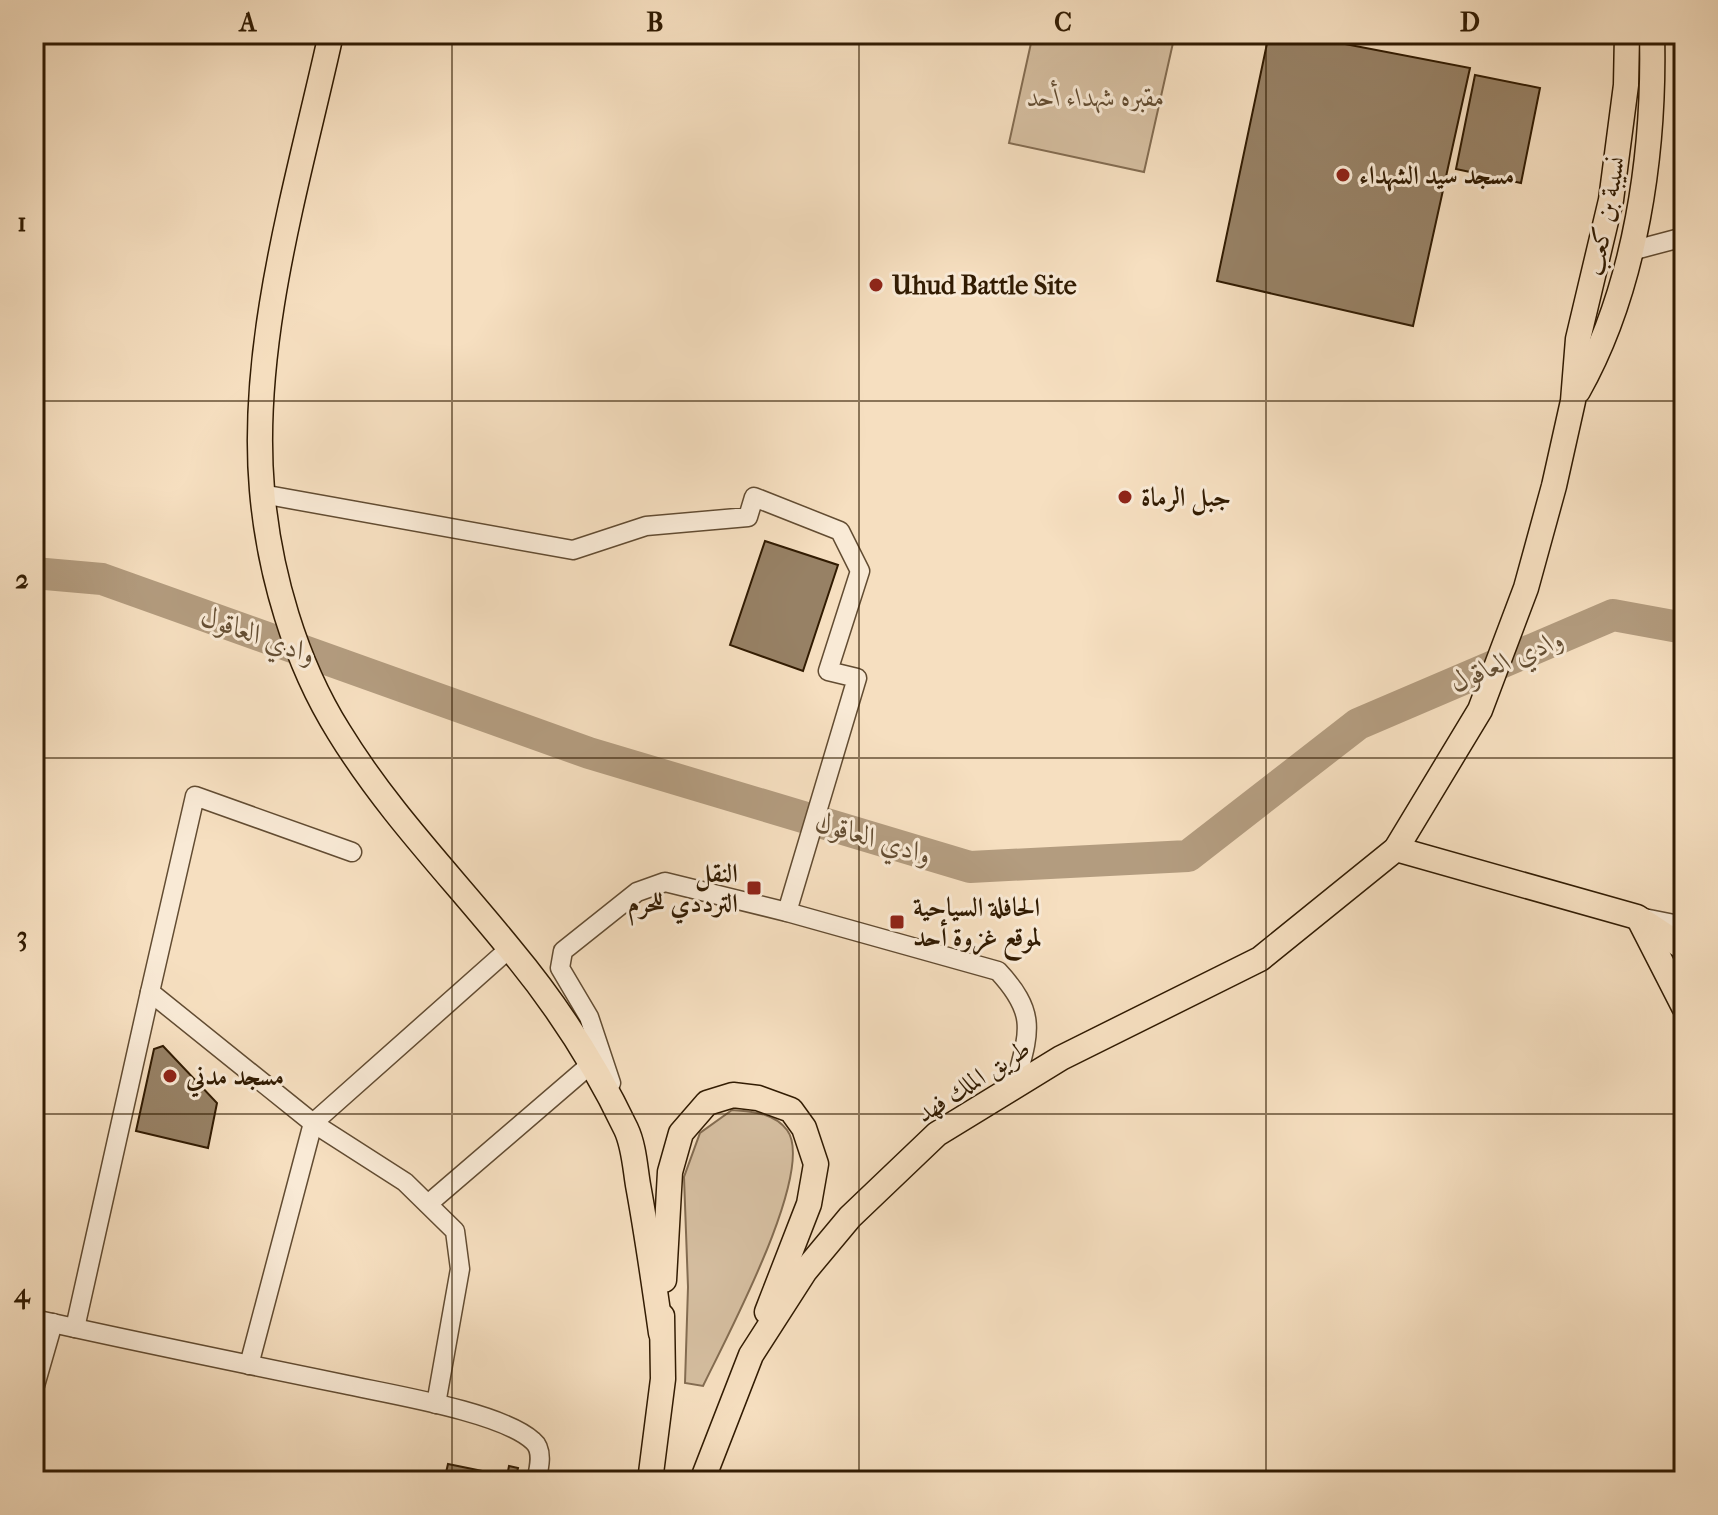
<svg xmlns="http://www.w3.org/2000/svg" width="1718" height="1515" viewBox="0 0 1718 1515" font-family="'IM FELL French Canon',Amiri,serif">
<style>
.green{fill:#d5bea0;stroke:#836c51;stroke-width:2}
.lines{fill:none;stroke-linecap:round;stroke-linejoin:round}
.river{stroke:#b39c7f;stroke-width:32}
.building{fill:#978165;stroke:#311b02;stroke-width:2}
.minor-casing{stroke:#624c32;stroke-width:21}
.major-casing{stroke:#311b02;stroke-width:27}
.minor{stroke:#f9ead6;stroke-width:18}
.major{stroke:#f6dfc0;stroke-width:24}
.grid{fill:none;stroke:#311b02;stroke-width:2;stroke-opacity:0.55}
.poi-dot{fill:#8f2418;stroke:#f9ead6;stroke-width:3}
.labels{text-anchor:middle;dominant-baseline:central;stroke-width:6;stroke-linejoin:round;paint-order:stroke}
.park-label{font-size:26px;font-style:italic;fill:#624c31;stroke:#f9ead6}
.poi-label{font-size:26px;font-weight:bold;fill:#311b02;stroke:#f9ead6;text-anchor:start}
.street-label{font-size:26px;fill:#311b02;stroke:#f9ead6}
.water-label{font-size:28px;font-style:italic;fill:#654f34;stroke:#f9ead6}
.neatline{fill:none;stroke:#311b02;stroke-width:3}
.grid-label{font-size:26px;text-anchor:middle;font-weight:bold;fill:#311b02}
</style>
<rect width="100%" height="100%" fill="#f6dfc0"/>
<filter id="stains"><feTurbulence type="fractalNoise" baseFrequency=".0025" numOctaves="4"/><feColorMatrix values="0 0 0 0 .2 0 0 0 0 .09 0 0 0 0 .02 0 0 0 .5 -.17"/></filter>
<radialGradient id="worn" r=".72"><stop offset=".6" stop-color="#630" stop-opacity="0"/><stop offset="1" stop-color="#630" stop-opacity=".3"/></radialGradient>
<!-- green -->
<g class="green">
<path d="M1033 34H1175L1144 172 1009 143Z"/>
<path d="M732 1110C752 1112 773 1112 787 1130 817 1170 724 1342 703 1386L685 1383 688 1287 684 1177 700 1133Z"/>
</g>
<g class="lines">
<!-- river -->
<path class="river" d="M34 573 102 579 589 753 970 867 1188 856 1358 724 1613 615 1684 628"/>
</g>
<!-- building -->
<g class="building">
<path d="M1269 34H1293L1470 68 1413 326 1217 281Z"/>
<path d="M1475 75 1540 88 1521 183 1456 169Z"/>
<path d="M765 541 838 565 803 671 730 645Z"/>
<path d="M163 1046 217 1103 208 1148 136 1131 154 1049Z"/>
<path d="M448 1464 507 1476 509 1466 518 1468 515 1481H444Z"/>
</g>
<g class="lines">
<!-- minor casing -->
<g class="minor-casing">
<g id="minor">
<path d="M1631 251 1684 237"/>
<path d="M262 494 573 550 646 526 748 517 754 497 840 531 860 571 828 671 857 678 787 912"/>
<path d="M352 852 195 796 150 992 313 1123 405 1182 455 1231 460 1269 436 1404"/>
<path d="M1644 918 1684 926"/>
<path d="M611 1083 589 1017 560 968 563 951 637 892 665 882 787 912 998 971C1038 1014 1029 1032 1015 1085"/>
<path d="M428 1204 591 1064"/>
<path d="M34 1319C137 1342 240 1363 343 1384 388 1394 502 1412 533 1441 544 1450 539 1469 536 1481"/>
<path d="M75 1328 150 992"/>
<path d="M249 1365 313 1123 510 948"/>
<path d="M34 1389 53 1323"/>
</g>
</g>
<!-- major casing -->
<g class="major-casing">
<g id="major">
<path d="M331 34C299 179 249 341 262 490 269 572 295 662 339 732 388 812 453 878 511 950 556 1004 596 1066 626 1129 634 1146 635 1167 638 1185 647 1234 654 1283 661 1333"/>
<path d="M1578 391C1636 288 1655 152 1652 34"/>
<path d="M1396 849 1637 917 1684 948"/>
<path d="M1639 919 1684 1007"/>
<path d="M664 1280 670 1172 681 1133 707 1103 733 1095 758 1098 791 1110 804 1128 816 1164 809 1204 767 1312"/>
<path d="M650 1481 663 1379 662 1316"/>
<path d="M702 1481 751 1355 805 1271 850 1217 937 1134 1061 1058 1260 959 1396 849 1480 710 1526 588 1554 486 1573 401 1578 339 1611 200 1626 85 1627 34"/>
</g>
</g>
<!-- minor -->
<use href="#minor" class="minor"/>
<!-- major -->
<use href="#major" class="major"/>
</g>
<!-- grid -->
<path class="grid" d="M452 34V1481M859 34V1481M1266 34V1481M34 401H1684M34 758H1684M34 1114H1684"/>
<!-- markers -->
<g class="poi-dot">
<circle cx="1343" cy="175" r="8"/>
<circle cx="876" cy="285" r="8"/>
<circle cx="1125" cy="497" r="8"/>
<rect x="746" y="880" width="16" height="16" rx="4"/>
<rect x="889" y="914" width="16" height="16" rx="4"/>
<circle cx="170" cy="1076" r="8"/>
</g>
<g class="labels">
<!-- park labels -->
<g class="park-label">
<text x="1096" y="97">مقبره شهداء أحد</text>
</g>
<!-- poi labels -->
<g class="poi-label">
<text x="1359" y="175">مسجد سيد الشهداء</text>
<text x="892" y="285">Uhud Battle Site</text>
<text x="1141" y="497">جبل الرماة</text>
<text x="738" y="873" text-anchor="end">النقل<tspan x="738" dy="30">الترددي للحرم</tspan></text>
<text x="913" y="907">الحافلة السياحية<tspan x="913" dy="30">لموقع غزوة أحد</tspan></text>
<text x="186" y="1076">مسجد مدني</text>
</g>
<!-- street labels -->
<g class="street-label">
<text transform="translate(1605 216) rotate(-79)">نسيبة بن كعب</text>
<text transform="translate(973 1081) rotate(-33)">طريق الملك فهد</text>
</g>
<!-- water labels -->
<g class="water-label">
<text transform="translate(259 635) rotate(20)">وادي العاقول</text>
<text transform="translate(1507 660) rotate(-23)">وادي العاقول</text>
<text transform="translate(874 838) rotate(17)">وادي العاقول</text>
</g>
</g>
<!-- margin -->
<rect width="1718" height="1515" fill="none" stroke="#f6dfc0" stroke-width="88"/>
<rect x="44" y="44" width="1630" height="1427" class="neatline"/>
<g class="grid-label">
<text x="248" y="31">A</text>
<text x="655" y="31">B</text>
<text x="1063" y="31">C</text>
<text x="1470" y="31">D</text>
<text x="22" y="231">1</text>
<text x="22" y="588">2</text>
<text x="22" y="945">3</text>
<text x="22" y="1302">4</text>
</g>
<rect width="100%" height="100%" filter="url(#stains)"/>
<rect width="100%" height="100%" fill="url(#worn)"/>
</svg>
